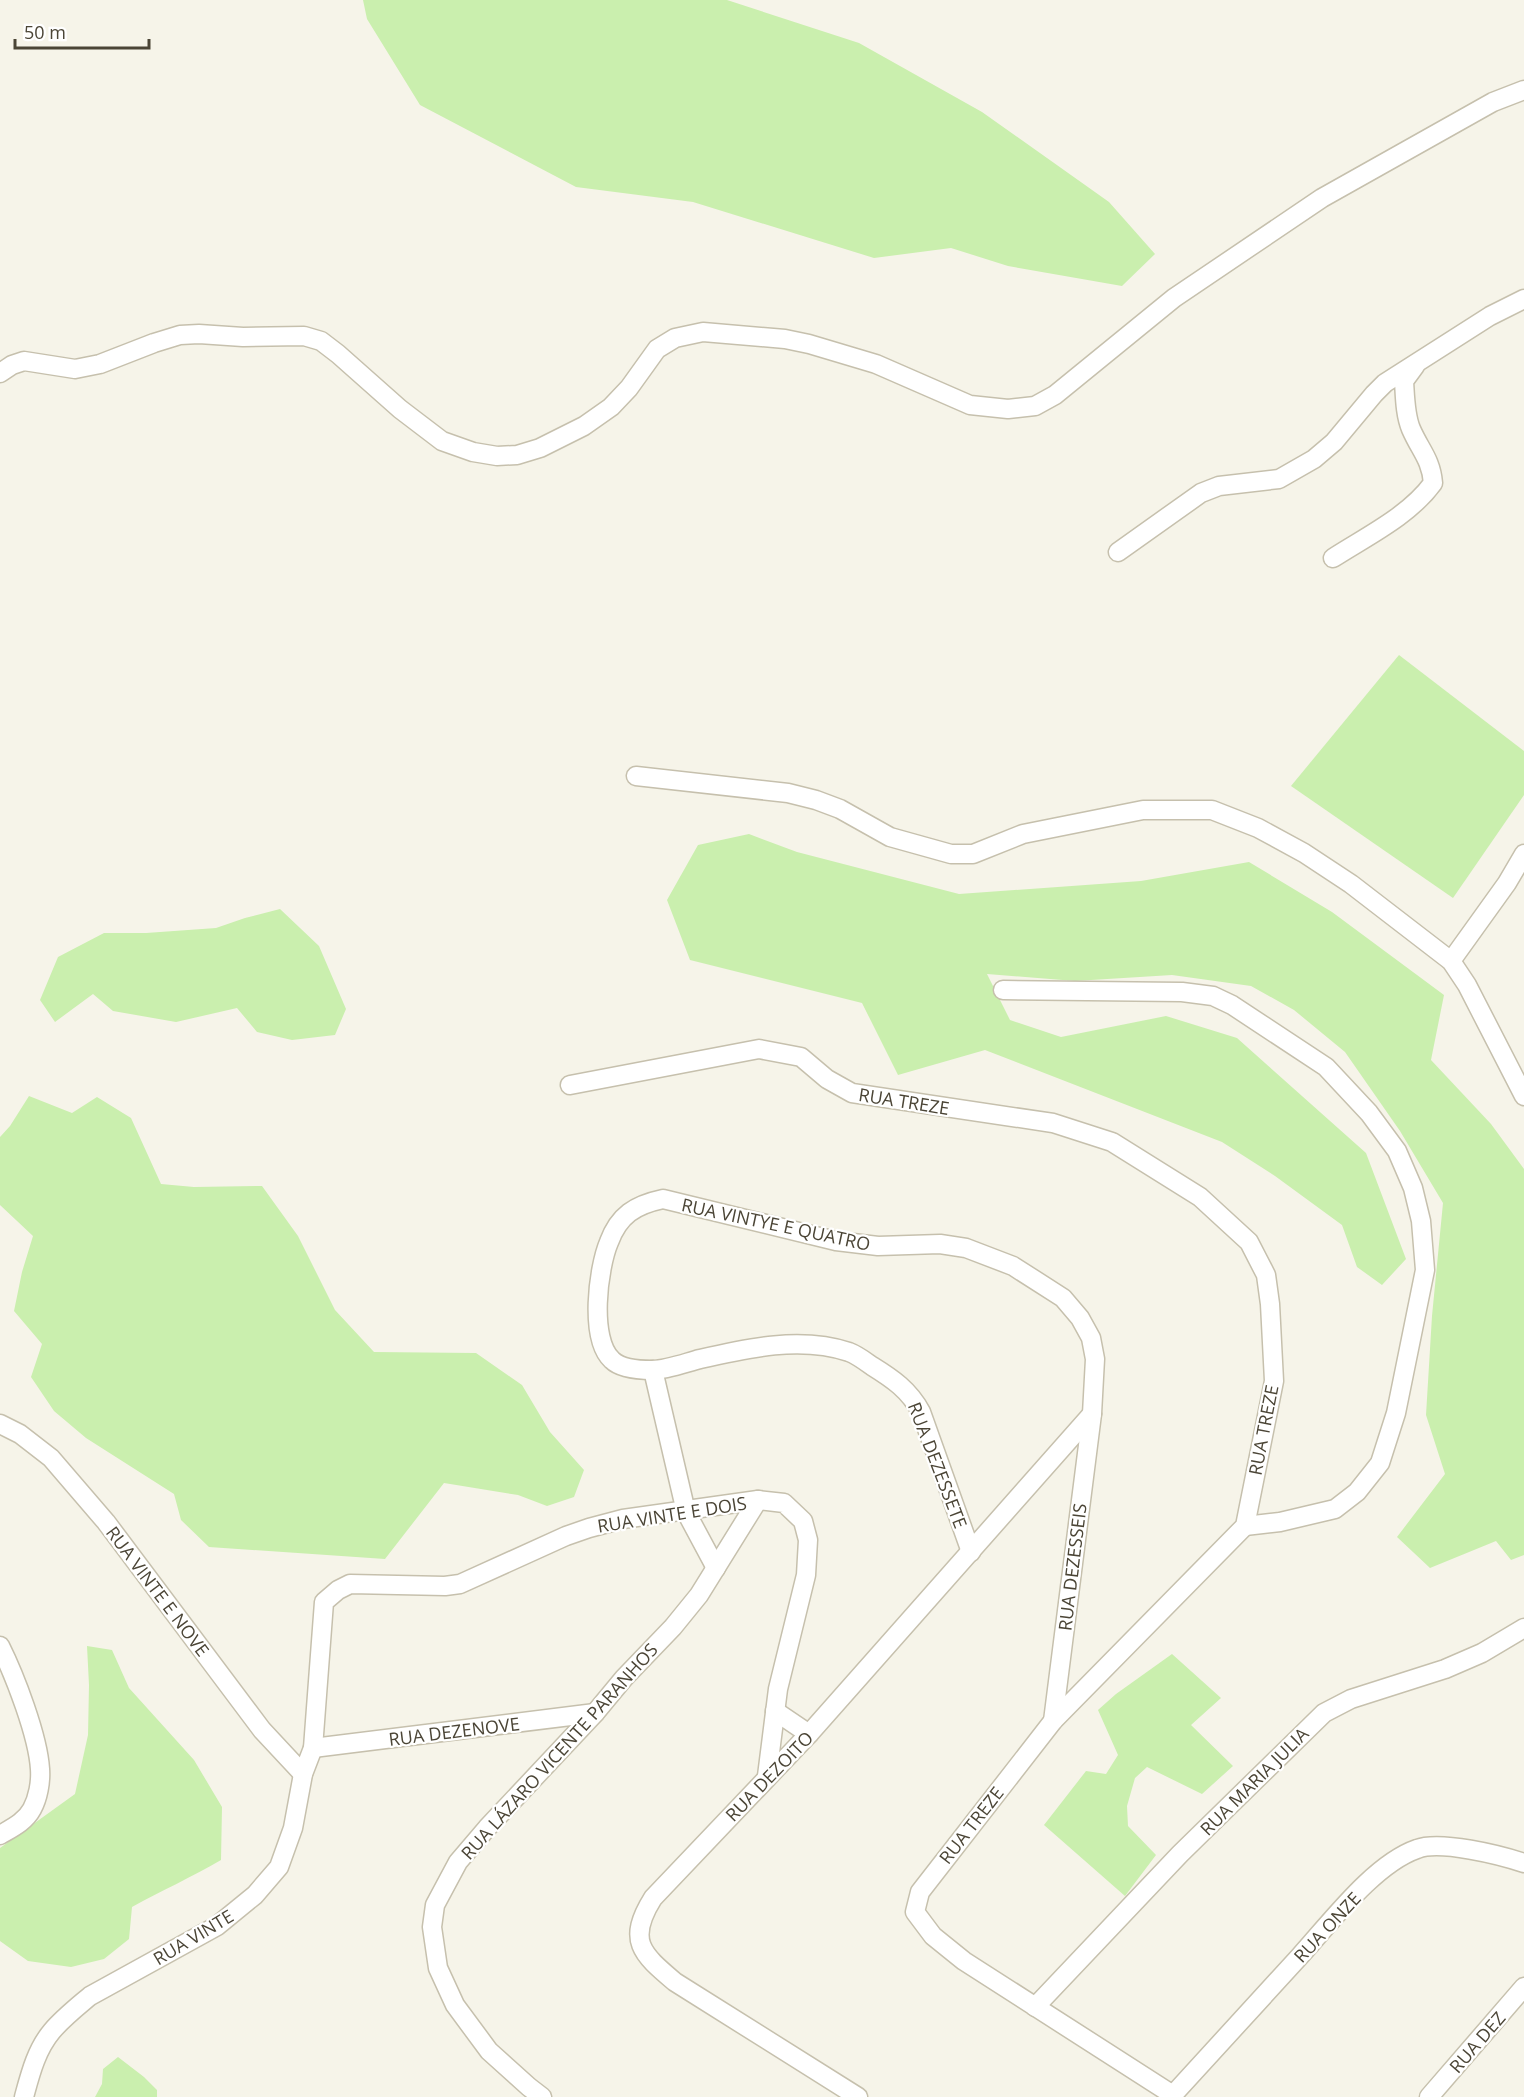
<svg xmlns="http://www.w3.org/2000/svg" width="1524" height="2097" viewBox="0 0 1524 2097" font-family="'Open Sans',sans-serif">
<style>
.green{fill:#caefae}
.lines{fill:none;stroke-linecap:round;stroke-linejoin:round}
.minor-casing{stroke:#c6c0ad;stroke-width:21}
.minor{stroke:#fff;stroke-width:18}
.labels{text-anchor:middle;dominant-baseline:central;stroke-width:4.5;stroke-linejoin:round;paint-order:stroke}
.street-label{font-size:18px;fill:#4b4536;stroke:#fff}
</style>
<rect width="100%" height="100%" fill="#f6f4e9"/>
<!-- green -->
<g class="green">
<path d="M363 0H727L859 43 982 112 1109 202 1155 254 1122 286 1008 266 951 248 874 258 693 202 576 187 420 105 367 19Z"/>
<path d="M1399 655 1524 751V795L1453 898 1291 786Z"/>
<path d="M749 834 797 852 959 894 1141 881 1249 862 1332 912 1444 995 1431 1060 1491 1124 1524 1169V1555L1511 1560 1496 1541 1430 1568 1397 1537 1445 1474 1426 1415 1432 1316 1443 1203 1400 1131 1345 1052 1294 1010 1251 986 1172 975 1075 981 987 974 1010 1020 1061 1037 1166 1016 1237 1038 1366 1153 1406 1259 1382 1285 1357 1267 1342 1225 1275 1176 1222 1142 985 1050 898 1075 862 1003 690 960 667 900 698 845Z"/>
<path d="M280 909 319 946 346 1009 335 1035 292 1040 257 1032 237 1008 176 1022 113 1011 93 994 55 1022 40 1000 58 957 104 933H146L216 928 245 918Z"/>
<path d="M29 1096 72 1113 97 1097 131 1118 161 1184 194 1187 262 1186 298 1236 335 1310 374 1352 476 1353 522 1385 550 1432 584 1470 574 1497 547 1506 518 1495 444 1483 385 1559 209 1547 181 1520 174 1494 86 1438 54 1411 31 1377 42 1344 14 1311 22 1272 33 1236 0 1205V1137L10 1126Z"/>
<path d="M87 1646 112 1650 129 1688 194 1760 222 1807 221 1860C192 1877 161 1891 132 1907L129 1939 104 1959 71 1967 28 1961 0 1941V1848L75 1794 88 1735 89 1685Z"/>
<path d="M1172 1654 1221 1698 1191 1725 1233 1766 1202 1794 1147 1767 1135 1778 1127 1806 1128 1826 1156 1855 1125 1896 1044 1825 1086 1771 1106 1774 1118 1755 1098 1710 1116 1694Z"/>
<path d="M118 2057 144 2077 157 2090V2097H95L102 2084 103 2069Z"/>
</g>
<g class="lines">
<!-- minor casing -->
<g class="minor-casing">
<g id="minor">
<path d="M0 373 12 365 24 361 75 369 100 364 154 343 180 335 199 334 243 337 304 336 321 341 338 354 400 409 442 441 473 452 497 456 517 455 540 448 584 426 611 407 629 388 657 349 675 338 703 332 785 339 809 344 876 364 970 405 1008 409 1035 406 1055 395 1174 298 1322 198 1493 102 1524 90"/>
<path d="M1118 552 1201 493 1219 486 1279 479 1314 459 1334 442 1374 394 1385 383 1490 316 1524 299"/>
<path d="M1333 558C1367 536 1409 516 1433 483 1431 459 1420 450 1411 429 1405 415 1405 396 1404 381L1415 366"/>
<path d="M636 776 788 793 816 800 840 809 890 837 951 854H973L1023 834 1143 810H1212L1258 828 1304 853 1351 884 1451 961 1467 985 1524 1096"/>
<path d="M1451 961 1507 883 1524 854"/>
<path d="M1003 990 1182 992 1213 996 1232 1005 1326 1067 1369 1113 1397 1151 1413 1188 1421 1221 1425 1270 1396 1413 1380 1463 1357 1492 1335 1509 1280 1522 1245 1526"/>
<path d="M570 1085 759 1049 801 1057 827 1079 852 1093 1053 1123 1112 1142 1200 1197 1249 1242 1266 1275 1270 1304 1274 1381 1245 1526 1053 1721 920 1892 915 1912 933 1936 964 1961 1173 2095"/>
<path d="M653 1370 686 1512 716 1568"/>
<path d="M0 1424 20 1434 51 1458 106 1522 262 1730 303 1774"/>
<path d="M971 1552 921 1412C909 1390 893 1379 872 1366 865 1361 857 1355 849 1352 801 1336 748 1348 700 1359 685 1363 667 1370 652 1370 640 1370 621 1369 612 1360 589 1339 598 1268 609 1242 619 1215 635 1205 663 1199L836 1241 878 1246 940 1244 966 1248 1013 1266 1063 1298 1080 1318 1091 1338 1095 1359 1092 1414 1053 1721"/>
<path d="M0 1646C15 1676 38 1736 40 1769 41 1782 38 1798 32 1809 25 1822 12 1828 0 1835"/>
<path d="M775 1711 809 1734"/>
<path d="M313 1748 595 1713"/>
<path d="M1035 2007 1180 1854 1324 1713 1351 1699 1445 1669 1482 1653 1524 1628"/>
<path d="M24 2097C30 2075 36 2050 52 2031 63 2018 77 2007 90 1996L217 1926 255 1895 279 1867 293 1828 303 1774 313 1748 324 1602 338 1590 350 1584 445 1586 460 1584 566 1536 589 1528 623 1519 758 1500 784 1503 803 1521 808 1540 806 1575 778 1689 767 1776"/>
<path d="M542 2097 529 2087 489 2051 455 2005 438 1968 432 1927 435 1905 458 1862 487 1828 595 1713 624 1678 673 1627 699 1595 758 1500"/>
<path d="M858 2097 675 1982C642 1954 626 1941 653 1898L809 1734 1092 1414"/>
<path d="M1171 2097C1214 2050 1257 2003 1300 1956 1331 1922 1374 1864 1417 1849 1440 1840 1500 1855 1524 1863"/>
<path d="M1429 2097 1524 1987"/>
</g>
</g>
<!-- minor -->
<use href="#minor" class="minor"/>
</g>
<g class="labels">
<!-- street labels -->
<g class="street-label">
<text transform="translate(904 1101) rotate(9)">RUA TREZE</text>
<text transform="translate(776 1224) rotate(12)">RUA VINTYE E QUATRO</text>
<text transform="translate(1263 1430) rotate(-79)">RUA TREZE</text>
<text transform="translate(938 1465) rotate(69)">RUA DEZESSETE</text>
<text transform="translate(672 1514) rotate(-9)">RUA VINTE E DOIS</text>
<text transform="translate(1072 1567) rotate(-83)">RUA DEZESSEIS</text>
<text transform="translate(158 1591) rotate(53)">RUA VINTE E NOVE</text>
<text transform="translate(454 1731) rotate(-7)">RUA DEZENOVE</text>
<text transform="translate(559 1751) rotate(-48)">RUA LÁZARO VICENTE PARANHOS</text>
<text transform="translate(769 1776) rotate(-46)">RUA DEZOITO</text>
<text transform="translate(1254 1781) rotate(-45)">RUA MARIA JULIA</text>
<text transform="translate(971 1825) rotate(-52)">RUA TREZE</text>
<text transform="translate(1327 1927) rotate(-47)">RUA ONZE</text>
<text transform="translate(193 1937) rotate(-31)">RUA VINTE</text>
<text transform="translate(1477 2042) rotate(-49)">RUA DEZ</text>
</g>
</g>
<!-- scale -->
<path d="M15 39v9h134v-9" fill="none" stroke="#4b4536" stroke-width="3"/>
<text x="24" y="39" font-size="18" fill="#4b4536" stroke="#ffffff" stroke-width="4.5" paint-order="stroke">50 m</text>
</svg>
